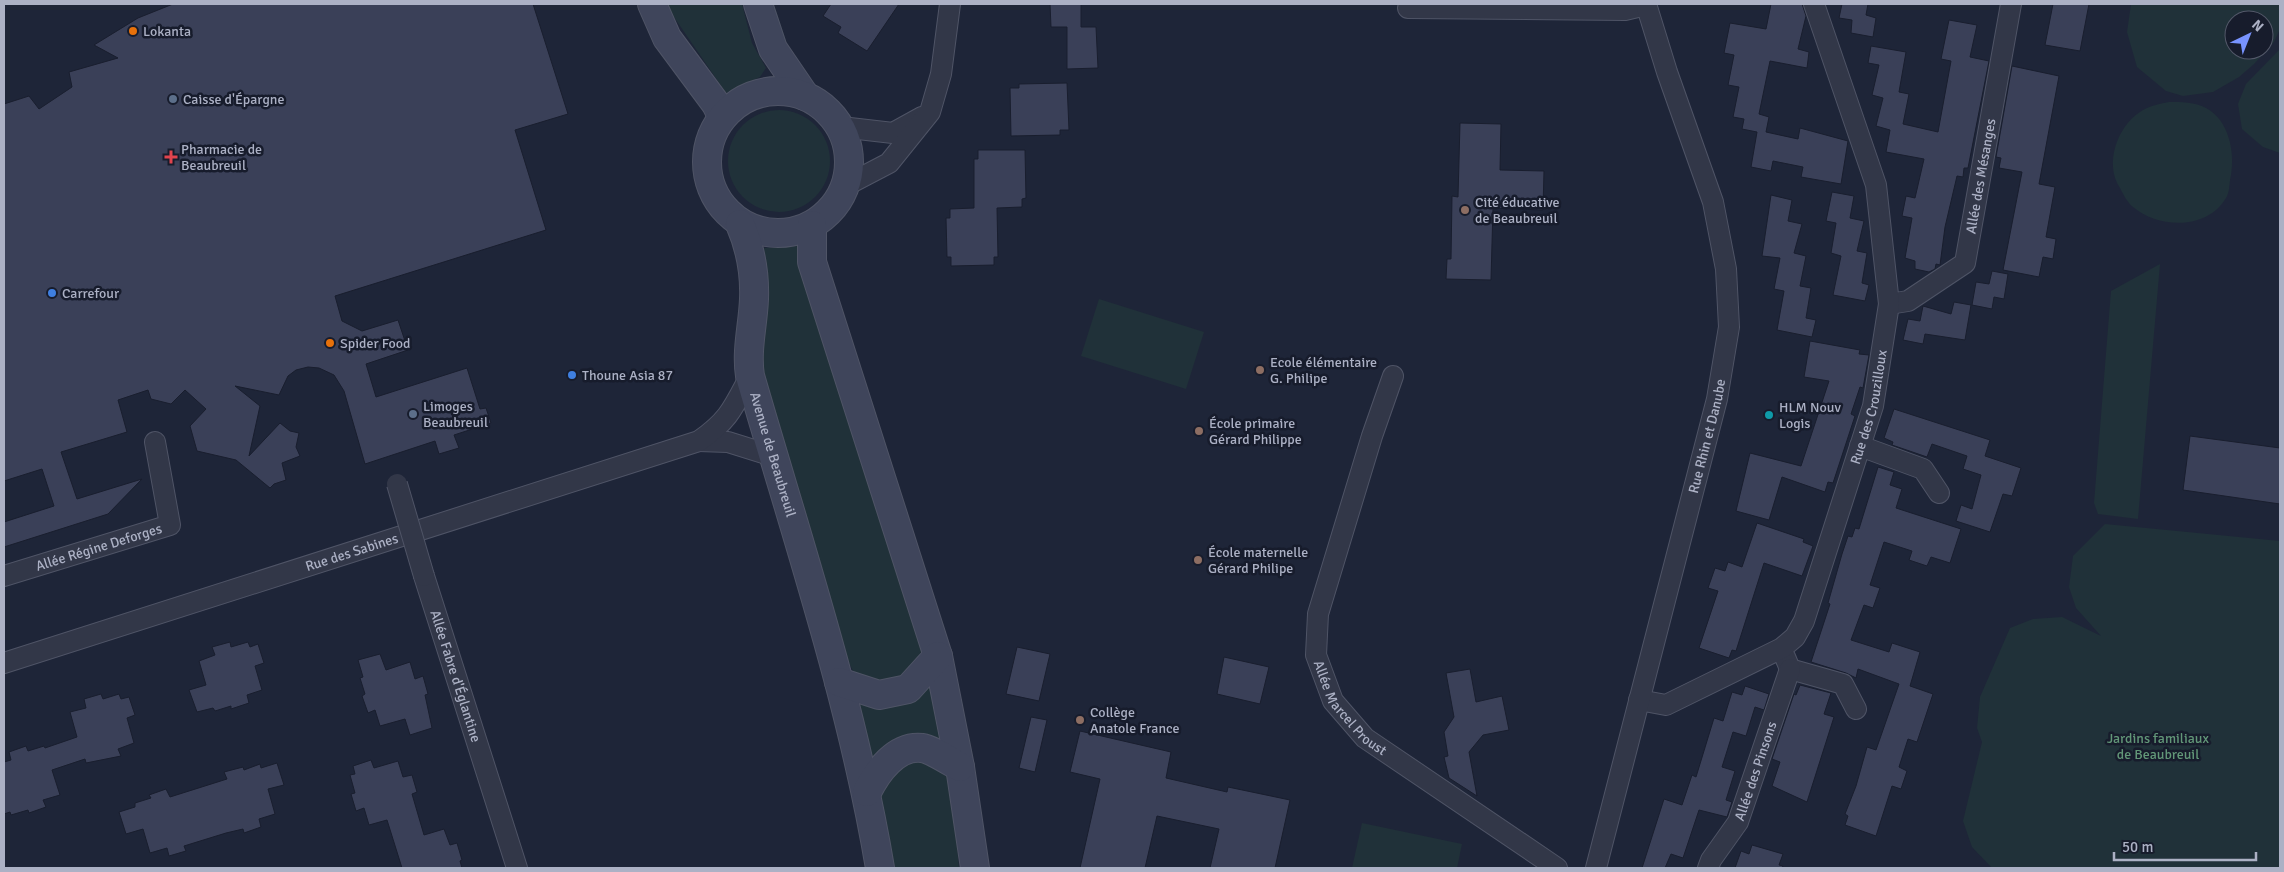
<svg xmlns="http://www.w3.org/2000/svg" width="2284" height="872" viewBox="0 0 2284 872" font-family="Signika,sans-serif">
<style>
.green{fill:#203139;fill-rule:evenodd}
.building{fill:#3a4058;stroke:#191e2e}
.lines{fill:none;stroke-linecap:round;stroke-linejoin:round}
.street-casing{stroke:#4f5466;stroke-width:22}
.secondary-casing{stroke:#4f5466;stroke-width:30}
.street{stroke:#323748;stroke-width:20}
.secondary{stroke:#3f455b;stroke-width:28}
.street-bridge-casing{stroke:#4f5466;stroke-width:22;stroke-linecap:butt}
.street-bridge{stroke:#323748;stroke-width:20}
.food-dot{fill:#e8710a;stroke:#171c2c;stroke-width:2}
.service-dot{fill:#5c6f8a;stroke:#171c2c;stroke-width:2}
.health-dot{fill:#e0444e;stroke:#171c2c;stroke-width:2}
.education-dot{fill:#8d6e63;stroke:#171c2c;stroke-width:2}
.shop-dot{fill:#3f7fe0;stroke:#171c2c;stroke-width:2}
.culture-dot{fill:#0f9aa8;stroke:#171c2c;stroke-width:2}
.labels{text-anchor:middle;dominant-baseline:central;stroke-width:5;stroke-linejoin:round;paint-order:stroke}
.poi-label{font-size:14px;fill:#acb1c5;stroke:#171c2c;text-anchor:start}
.street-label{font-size:14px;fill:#acb1c5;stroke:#171c2c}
.park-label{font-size:14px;fill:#629778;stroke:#171c2c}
</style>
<rect width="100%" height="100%" fill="#1e2538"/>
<!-- green -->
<g class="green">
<path d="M665 4H742L752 43 766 68 760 77 726 93Z"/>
<path d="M2131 4H2280V29L2274 42 2254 64 2239 77 2213 92 2183 96 2166 91 2137 67 2127 32ZM2234 20H2264V50H2234Z"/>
<path d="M2280 49V153L2263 147 2242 129 2238 104 2246 84Z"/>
<path d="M2169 102C2181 102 2195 102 2206 108 2229 120 2235 152 2231 175 2229 182 2230 192 2226 198 2207 230 2159 229 2133 207 2127 202 2123 194 2120 188 2104 164 2117 127 2140 112 2148 106 2159 104 2169 102Z"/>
<circle cx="779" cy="161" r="51"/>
<path d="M797 246 922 650C913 668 904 676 886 685L856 676 846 658 759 361 768 278 764 248Z"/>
<path d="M2160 264 2138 519 2098 514 2094 503 2111 291Z"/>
<path d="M1099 299 1204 332 1186 389 1081 356Z"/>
<path d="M2105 524 2280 541V868H1992L1972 847 1963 821 1982 742 1977 728 1980 697 2010 628 2033 619 2062 617 2101 636 2076 608 2069 587 2073 556Z"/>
<path d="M933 675 947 753 870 768 856 696Z"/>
<path d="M925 759 946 773 952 791 959 868H890L879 787 897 761Z"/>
<path d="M1362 823 1462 844 1457 868H1352Z"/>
</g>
<!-- building -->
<g class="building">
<path d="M173 4H533L568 114 515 130 546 230 335 296 342 321 362 331 398 320 408 350 366 364 376 397 467 368 480 409 486 408 491 423 454 435 459 448 439 454 435 441 365 464 344 391 334 375 319 368 308 367 296 370 288 376 279 395 235 386 260 406 249 456 280 423 290 431 299 433 296 447 300 456 282 463 286 480 274 484 270 488 236 460 197 451 190 426 206 409 185 390 171 404 151 399 148 390 118 400 127 432 61 452 77 499 142 479 108 514 4 547V522L54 506 42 469 4 481V104L29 96 39 109 72 87 69 72 118 58 94 45 138 18Z"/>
<path d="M831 4H899L867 51 838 33 841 27 823 16Z"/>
<path d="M1050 4H1081V27H1096L1098 68 1067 69V27H1051Z"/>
<path d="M1771 4H1802L1806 16 1798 49 1809 52 1807 68 1770 61 1759 114 1769 117 1766 132 1798 139 1800 128 1848 141 1841 184 1801 177 1803 167 1773 161 1771 171 1751 167 1757 132 1742 129 1744 119 1733 117 1739 87 1728 85 1734 55 1724 53 1730 23 1766 29Z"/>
<path d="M1842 4H1868L1866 15 1876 18 1873 37 1851 33 1852 20 1839 18Z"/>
<path d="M2053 4H2089L2080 51 2045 45Z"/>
<path d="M1949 20 1977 25 1970 57 1989 61 1968 168H1964L1963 177 1957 176 1945 227 1940 265 1936 264 1935 269 1929 272 1915 269V261L1905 258 1912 218 1902 216 1906 196 1915 198 1924 159 1886 152 1890 130 1876 126 1883 98 1872 95 1879 65 1868 63 1871 46 1906 52 1899 92 1909 94 1903 124 1938 132 1951 61 1941 59Z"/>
<path d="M2012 66 2059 76 2039 184 2055 187 2046 237 2056 239 2053 259 2043 257 2039 277 2003 270 2022 172 1999 168 2001 158 1996 157Z"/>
<path d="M1067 83 1069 130H1060V135L1011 136 1010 88H1019V84Z"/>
<path d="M1460 123 1501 124 1500 170 1544 171 1543 210 1493 208 1491 280 1446 279 1447 259H1451L1452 196 1458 197Z"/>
<path d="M978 150H1025L1026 198 1022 199V207L997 208 998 257H994V265L951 266V257H947L946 218H950V209L974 208V159H978Z"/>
<path d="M1832 192 1854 196 1850 218 1864 221 1857 251 1867 253 1862 283 1869 285 1865 301 1833 295 1841 256 1831 253 1836 223 1826 221Z"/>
<path d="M1771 195 1792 200 1788 221 1802 224 1794 253 1806 256 1800 286 1811 288 1806 318 1816 320 1812 337 1777 330 1784 291 1774 289 1780 258 1762 256Z"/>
<path d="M1992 271 2008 274 2004 299 1994 297 1992 309 1972 305 1976 282 1989 284Z"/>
<path d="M1954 302 1971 305 1965 340 1925 334 1923 344 1903 340 1908 319 1920 321 1923 306 1951 314Z"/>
<path d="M1810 341 1860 350 1859 354 1869 355 1863 388 1860 387 1851 414 1855 416 1833 483 1828 482 1825 492 1782 477 1769 520 1736 511 1750 453 1801 466 1829 381 1804 377Z"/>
<path d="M1894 409 1990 440 1985 456 2021 468 2012 496 2003 494 1990 532 1956 521 1961 505 1972 509 1981 475 1963 469 1967 456 1932 444 1927 457 1892 445 1893 442 1884 438Z"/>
<path d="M2190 436 2280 448V504L2183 490Z"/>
<path d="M1878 467 1894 472 1890 485 1902 489 1896 508 1961 529 1950 563 1931 557 1927 566 1909 560 1912 551 1884 542 1870 585 1880 588 1873 608 1864 605 1851 640 1889 652 1892 643 1920 652 1910 686 1933 694 1917 742 1908 739 1899 767 1907 771 1901 789 1892 786 1876 836 1845 825 1848 816 1845 814 1856 786 1867 747 1876 750 1899 684 1858 669 1856 678 1846 673 1811 662 1830 604 1828 603 1842 554 1848 536 1852 537 1855 528 1859 529Z"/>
<path d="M1757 523 1804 539 1803 542 1813 546 1802 576 1764 563 1736 651 1732 650 1729 658 1699 648 1718 591 1708 588 1715 568 1725 571 1728 562 1742 567Z"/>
<path d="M230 642 231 647 248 642 250 647 258 644 264 663 255 666 262 690 247 695 249 703 231 709V706L215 711 213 708 197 712 189 690 206 685 199 661 215 655 212 647Z"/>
<path d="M1017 647 1050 654 1039 701 1006 694Z"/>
<path d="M380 654 386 670 410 662 415 679 423 676 428 694 425 695 432 728 410 735 405 719 380 726 375 710 368 713 362 696 365 694 360 678 363 677 358 660Z"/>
<path d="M1224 657 1269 667 1260 704 1217 694Z"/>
<path d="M1470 669 1476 702 1502 696 1509 730 1483 735 1469 752 1477 796 1449 778 1444 757 1448 756 1444 732 1454 717 1446 673Z"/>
<path d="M1800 685 1831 693 1824 714 1834 717 1807 802 1772 786 1780 762 1772 759 1794 694 1796 695Z"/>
<path d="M1745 686 1769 694 1764 710 1755 707 1746 736 1733 732 1722 767 1735 771 1726 800 1732 802 1727 817 1699 810 1683 858 1671 854 1665 868H1642L1664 799 1682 805 1692 775 1696 777 1714 718 1723 721 1732 692 1742 695Z"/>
<path d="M101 694 103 699 119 694 121 699 129 697 135 715 127 718 134 743 118 749 121 756 86 763 85 759 52 770 60 795 43 800 46 807 29 813 28 810 11 815 10 812 4 814V762L11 760 9 752 26 746 28 751 44 746 45 748 77 737 70 712 86 708 84 699Z"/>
<path d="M1031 717 1047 720 1035 772 1019 768Z"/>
<path d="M1080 731 1171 752 1166 778 1227 792 1228 787 1290 800 1275 868H1210L1219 829 1157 816 1145 868H1080L1100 779 1070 772Z"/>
<path d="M371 760 374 768 398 761 403 777 412 775 417 792 412 794 424 835 444 829 450 845 457 843 462 860 460 861 462 868H402L387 820 369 825 364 808 356 811 351 794 355 793 350 775 355 774 353 766Z"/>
<path d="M277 763 284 785 268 789 275 814 259 819 261 827 244 833 243 829 226 833 184 846 186 851 169 856 167 848 150 853 143 829 126 834 119 812 135 807V803L151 798 149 795 166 789 170 797 227 779 224 772 243 767 244 770 260 764 261 768Z"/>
<path d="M1752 845 1783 854 1779 865 1783 866 1782 868H1735L1741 851 1749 854Z"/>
</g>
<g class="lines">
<!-- street casing -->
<g class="street-casing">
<g id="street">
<path d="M1408 8 1625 10 1646 5"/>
<path d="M841 127 893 133 922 117"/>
<path d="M845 186 889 163 930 112 941 74 950 4"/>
<path id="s1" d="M1889 304 1908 301 1965 263 2011 4"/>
<path id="s2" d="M1393 376 1372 436 1318 614 1316 655 1333 701 1365 738 1557 868"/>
<path d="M699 441 728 442 773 456"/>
<path d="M1860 446 1923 469 1939 493"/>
<path id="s3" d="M4 576 170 525 155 442"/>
<path id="s4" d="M424 576 517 868"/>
<path d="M1785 657 1790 669 1843 684 1856 709"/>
<path id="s5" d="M4 663 699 441C729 420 733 408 750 376"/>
<path id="s6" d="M1639 700 1666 705 1782 648 1795 637 1804 621 1873 406 1889 304 1876 185 1814 4"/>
<path id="s7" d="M1596 868 1717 399 1729 327 1726 269 1713 202 1667 72 1646 4"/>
<path id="s8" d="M1708 868 1711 860 1738 822 1790 669"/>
</g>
</g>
<!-- secondary casing -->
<g class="secondary-casing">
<g id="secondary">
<path d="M652 4 667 38 716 104 722 116"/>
<path d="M758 4 773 49 805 96"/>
<circle cx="778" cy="162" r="71"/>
<path id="s9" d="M740 224C750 247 755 273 754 299 753 325 746 350 750 376 797 539 852 701 880 868"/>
<path d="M812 225V262L938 656 960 767 975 868"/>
<path d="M839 682 879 695 908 689 938 656"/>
<path d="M867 792C877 772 896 745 922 748 931 749 951 762 960 767"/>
</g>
</g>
<!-- street -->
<use href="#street" class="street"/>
<!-- secondary -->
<use href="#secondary" class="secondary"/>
<!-- street-bridge casing -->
<g class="street-bridge-casing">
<path id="street-bridge" d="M397 484 424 576"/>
</g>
<!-- street-bridge -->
<use href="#street-bridge" class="street-bridge"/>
</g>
<!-- markers -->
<g class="food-dot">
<circle cx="133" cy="31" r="5"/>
<circle cx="330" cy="343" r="5"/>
</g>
<g class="service-dot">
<circle cx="173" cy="99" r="5"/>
<circle cx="413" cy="414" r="5"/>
</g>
<path class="health-dot" d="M168.5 149.5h5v5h5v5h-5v5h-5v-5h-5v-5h5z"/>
<g class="education-dot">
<circle cx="1465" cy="210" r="5"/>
<circle cx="1260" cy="370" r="5"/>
<circle cx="1199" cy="431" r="5"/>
<circle cx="1198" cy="560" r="5"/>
<circle cx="1080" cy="720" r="5"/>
</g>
<g class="shop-dot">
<circle cx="52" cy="293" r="5"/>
<circle cx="572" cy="375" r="5"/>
</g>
<circle class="culture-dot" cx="1769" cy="415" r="5"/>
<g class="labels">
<!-- poi labels -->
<g class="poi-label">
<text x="143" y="31">Lokanta</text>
<text x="183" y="99">Caisse d'Épargne</text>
<text x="181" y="149">Pharmacie de<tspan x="181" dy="16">Beaubreuil</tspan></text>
<text x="1475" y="202">Cité éducative<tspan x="1475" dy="16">de Beaubreuil</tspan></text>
<text x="62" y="293">Carrefour</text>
<text x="340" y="343">Spider Food</text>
<text x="1270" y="362">Ecole élémentaire<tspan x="1270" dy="16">G. Philipe</tspan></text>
<text x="582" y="375">Thoune Asia 87</text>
<text x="423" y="406">Limoges<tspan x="423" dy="16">Beaubreuil</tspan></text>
<text x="1779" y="407">HLM Nouv<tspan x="1779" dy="16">Logis</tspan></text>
<text x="1209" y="423">École primaire<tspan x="1209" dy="16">Gérard Philippe</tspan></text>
<text x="1208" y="552">École maternelle<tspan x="1208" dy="16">Gérard Philipe</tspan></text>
<text x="1090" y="712">Collège<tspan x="1090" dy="16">Anatole France</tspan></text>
</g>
<!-- street labels -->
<g class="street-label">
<text stroke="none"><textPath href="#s1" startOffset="176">Allée des Mésanges</textPath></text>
<text stroke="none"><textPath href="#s6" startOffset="416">Rue des Crouzilloux</textPath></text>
<text stroke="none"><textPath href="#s7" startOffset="446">Rue Rhin et Danube</textPath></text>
<text stroke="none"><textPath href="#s9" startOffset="236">Avenue de Beaubreuil</textPath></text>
<text stroke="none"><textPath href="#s3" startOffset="99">Allée Régine Deforges</textPath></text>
<text stroke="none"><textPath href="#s5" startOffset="365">Rue des Sabines</textPath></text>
<text stroke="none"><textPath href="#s4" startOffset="105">Allée Fabre d'Églantine</textPath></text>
<text stroke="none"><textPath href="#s2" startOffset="355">Allée Marcel Proust</textPath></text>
<text stroke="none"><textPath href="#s8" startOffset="109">Allée des Pinsons</textPath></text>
</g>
<!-- park labels -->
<g class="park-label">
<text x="2158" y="738">Jardins familiaux<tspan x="2158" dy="16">de Beaubreuil</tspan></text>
</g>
</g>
<!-- border -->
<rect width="2284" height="872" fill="none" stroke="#acb1c5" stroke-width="10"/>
<!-- north arrow -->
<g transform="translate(2249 35) rotate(43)"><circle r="24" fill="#171c2c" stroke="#535869"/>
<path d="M0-4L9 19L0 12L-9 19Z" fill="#7893fe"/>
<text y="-8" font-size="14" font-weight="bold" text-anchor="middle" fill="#acb1c5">N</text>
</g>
<!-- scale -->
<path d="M2114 852v8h142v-8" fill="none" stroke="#acb1c5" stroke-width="2.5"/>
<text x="2122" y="852" font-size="15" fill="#acb1c5" stroke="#171c2c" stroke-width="4" paint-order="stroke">50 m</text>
</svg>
